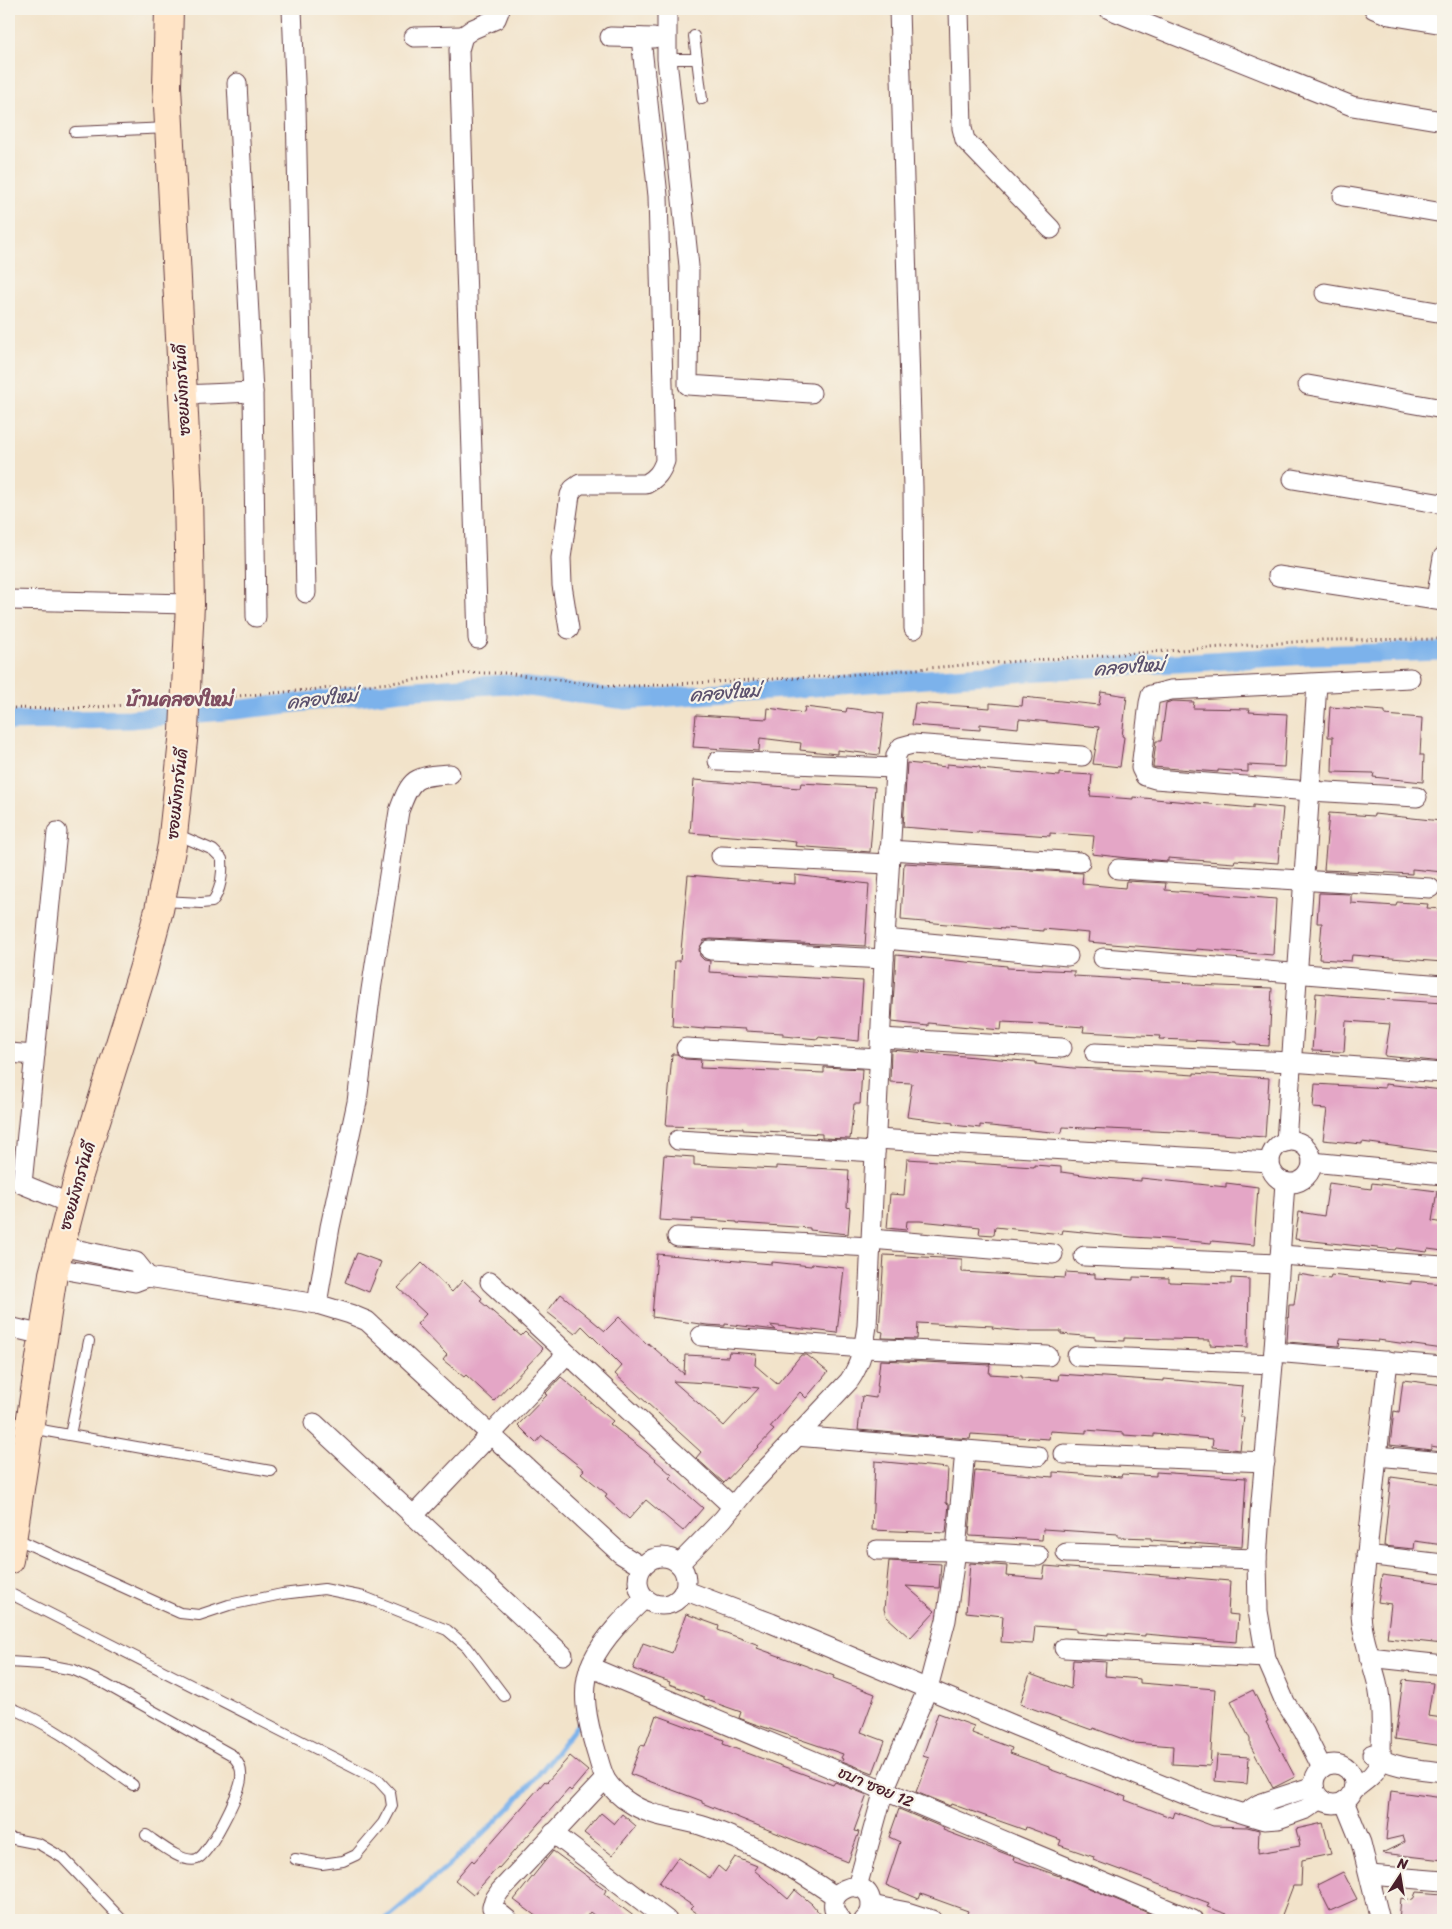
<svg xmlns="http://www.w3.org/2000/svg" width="1452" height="1929" viewBox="0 0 1452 1929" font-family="Sriracha,'Playpen Sans Thai',sans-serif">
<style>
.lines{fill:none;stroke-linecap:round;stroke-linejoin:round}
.stream{stroke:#7cb2eb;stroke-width:5}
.canal{stroke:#7cb2eb;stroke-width:19}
.building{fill:#e4a6c6;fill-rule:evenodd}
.lane-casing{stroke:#633c43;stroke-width:12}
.street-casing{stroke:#633c43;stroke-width:21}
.secondary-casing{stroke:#633c43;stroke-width:30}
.path{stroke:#633c43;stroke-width:3;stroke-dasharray:1 4;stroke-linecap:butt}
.lane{stroke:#fff;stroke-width:10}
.street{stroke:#fff;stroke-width:19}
.secondary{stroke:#ffe4c6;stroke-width:28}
.labels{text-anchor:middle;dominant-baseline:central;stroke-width:4.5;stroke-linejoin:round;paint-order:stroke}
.street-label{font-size:16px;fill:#4a1f2b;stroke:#f7f3e8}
.water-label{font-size:18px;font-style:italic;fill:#5c526e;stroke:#f7f3e8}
.quarter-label{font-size:19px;font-weight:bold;fill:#804e61;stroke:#f7f3e8}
</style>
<rect width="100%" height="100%" fill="#f7f3e8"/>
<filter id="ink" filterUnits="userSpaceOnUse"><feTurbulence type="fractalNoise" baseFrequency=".02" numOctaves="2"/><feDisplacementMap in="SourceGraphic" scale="10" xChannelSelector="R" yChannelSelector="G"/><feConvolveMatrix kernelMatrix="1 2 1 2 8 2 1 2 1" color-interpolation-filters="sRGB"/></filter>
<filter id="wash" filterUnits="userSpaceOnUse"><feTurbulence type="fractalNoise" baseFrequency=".0096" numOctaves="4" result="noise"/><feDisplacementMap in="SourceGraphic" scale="20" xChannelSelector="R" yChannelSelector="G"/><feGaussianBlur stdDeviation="1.12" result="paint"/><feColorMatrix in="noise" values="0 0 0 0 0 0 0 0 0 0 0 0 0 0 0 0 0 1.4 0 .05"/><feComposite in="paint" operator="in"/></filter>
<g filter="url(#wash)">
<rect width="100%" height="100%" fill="#f2e3ca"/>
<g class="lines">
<!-- stream -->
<path class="stream" d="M385 1920C427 1884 469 1849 507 1810 533 1783 556 1753 578 1724"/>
<!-- canal -->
<path class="canal" d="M9 721 130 719 235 710 402 691 506 684 626 700 1041 671 1311 655 1443 651"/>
</g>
<g id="blocks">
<!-- building -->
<g class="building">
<path d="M1101 692 1127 696 1122 736 1124 737 1120 767 1093 764 1099 727 1019 719 1018 728 980 724V730L912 725 915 703 990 708V703L1022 706 1023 697 1099 705Z"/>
<path d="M1173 701 1194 702 1193 708 1250 709 1249 712 1287 714 1284 767 1248 765V772L1218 770V772L1153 767 1156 741H1161L1166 703Z"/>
<path d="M805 707 846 712 847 708 884 713 879 755 837 750V754L800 750 801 743 760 738 759 751 693 747 696 715 767 719 768 708 804 713Z"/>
<path d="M1330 707 1385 711V715L1422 718 1420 755H1424L1423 782 1373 777 1374 773 1332 772 1333 737H1328Z"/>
<path d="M907 763 947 767V764L980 767V769L1059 776V773L1092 775 1090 796 1133 799V797L1253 808V805L1283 808 1278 863 1235 860 1234 863 1168 858V861L1127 858 1092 854 1094 836 1050 833V836L978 831V833L903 827Z"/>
<path d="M694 780 800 788 801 783 875 787 870 852 795 846 796 842 759 838 690 833Z"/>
<path d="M1329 813 1374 816V814L1441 821 1439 847 1443 848V872L1412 869V874L1324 870Z"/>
<path d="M904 863 1083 873 1082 884 1125 888 1126 881 1166 883 1165 890 1276 899 1273 955 1196 949V951L1088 942 1089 933 1043 929V931L1004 928V929L901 920Z"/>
<path d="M688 875 795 884V875L869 884 865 946 711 939 704 940 699 949 700 956 704 960 710 961 709 972 863 981 859 1041 818 1037V1039L783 1036V1033L745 1031V1029L704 1027V1029L672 1026 675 961H680Z"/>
<path d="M1319 893 1351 894V903L1396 906 1397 902 1428 904 1427 908 1443 909V962L1352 955 1351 961 1319 959 1322 923H1317Z"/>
<path d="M896 955 1007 966V968L1074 971V976L1193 983V985L1272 988 1269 1046 1237 1044V1042L1159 1039 1160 1036 1083 1032 1084 1027 1043 1024 1002 1022 1001 1030 928 1023V1026L892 1022Z"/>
<path d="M1316 993 1348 996V997L1443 1003V1062L1385 1056 1390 1024 1346 1021 1344 1052 1312 1051Z"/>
<path d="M891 1050 1036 1062V1064L1073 1068 1149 1071V1072L1194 1075V1073L1269 1078 1265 1137 1175 1131V1132L1063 1127 1062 1133 980 1125V1128L953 1125V1123L907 1117 912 1083 890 1082Z"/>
<path d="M672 1054H677L685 1059 701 1060 700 1068 824 1073V1067L862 1069 860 1104H854L850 1139 822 1138V1134L743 1130V1128L666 1126Z"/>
<path d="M1315 1084 1385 1088V1084L1443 1090V1114L1438 1152 1362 1142V1144L1323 1140 1327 1109 1313 1108Z"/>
<path d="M664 1155 694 1157V1165L776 1169V1166L849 1170 847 1207 850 1208 848 1234 810 1230V1228L737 1223V1222L692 1219V1222L659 1220Z"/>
<path d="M907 1159 1034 1167V1165L1061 1167V1172L1106 1178 1141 1181V1178L1226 1187V1183L1258 1187 1254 1245 1212 1241 1211 1243 1168 1239 1132 1237 1063 1230 1062 1234 995 1227 994 1235 979 1234 980 1227 920 1221H907L906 1230 887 1228 890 1194 904 1195Z"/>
<path d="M1329 1183 1371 1189 1372 1183 1437 1191 1432 1221 1443 1223V1251L1428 1249 1427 1252 1396 1248 1395 1250 1295 1239 1299 1212 1324 1216Z"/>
<path d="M357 1253 381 1262 369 1292 345 1282Z"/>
<path d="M657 1254 772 1264V1262L811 1266 812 1264 844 1268 837 1333 770 1325 776 1330 725 1324V1326L707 1325 652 1317Z"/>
<path d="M884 1255 962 1259V1272L1065 1278 1066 1272 1095 1274V1278L1133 1280V1277L1169 1278V1282L1231 1284V1278L1249 1279 1248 1347 1210 1345V1340L1124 1338V1341L1095 1340V1337L1061 1334V1331H1022L992 1328 993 1326 953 1324V1325L918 1323 917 1339 882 1338 883 1332 879 1331Z"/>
<path d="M422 1263 452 1292 463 1280 482 1298 480 1301 521 1336 525 1332 543 1349 494 1401 466 1375 464 1377 443 1360 447 1355 417 1324 426 1314 398 1288Z"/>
<path d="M1298 1274 1330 1279 1331 1275 1411 1284V1281L1443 1284 1441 1321H1443V1349L1378 1340V1342L1340 1339 1339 1346 1287 1342 1289 1305H1294Z"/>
<path d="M561 1294 605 1331 619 1317 648 1345V1343L684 1374 685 1355 728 1357 729 1352 756 1354 755 1365 777 1384 801 1355H807L828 1372 806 1398 800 1392 770 1427 774 1430 724 1483 696 1458 701 1452 615 1374 622 1366 582 1326 575 1334 547 1312ZM673 1381 726 1384 759 1388 724 1426Z"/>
<path d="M880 1360 990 1365 989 1374 1022 1376V1378L1058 1380 1059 1374 1164 1381V1379L1243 1386 1240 1417H1244L1240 1450 1212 1447 1213 1439 1154 1434V1437L1124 1435V1433L1086 1430V1433L1050 1431 1049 1439 971 1434 970 1439 858 1430 862 1396 876 1398Z"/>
<path d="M561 1377 613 1421 610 1424 646 1452 672 1475 669 1478 703 1508 683 1531 646 1500 629 1519 605 1497 607 1494 581 1473 584 1470 542 1436 536 1443 518 1425 547 1395 545 1394Z"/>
<path d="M1403 1380 1443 1385V1448L1431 1446V1450L1390 1445 1394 1411 1399 1412Z"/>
<path d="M875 1461 948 1468 946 1503 949 1504 946 1533 872 1530Z"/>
<path d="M975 1470 1053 1477V1472L1121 1477 1122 1474 1156 1476V1472L1246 1478 1242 1547 1151 1540V1538L1118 1537V1534L1043 1529 1042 1540 970 1536 969 1534Z"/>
<path d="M1391 1477 1443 1484V1545L1415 1541 1414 1549 1384 1546Z"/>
<path d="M889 1561 941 1564 939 1588 906 1586 935 1611 910 1638 886 1616 884 1609Z"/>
<path d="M970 1563 1007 1566 1006 1576 1043 1579 1045 1566 1230 1581 1228 1614 1238 1615 1236 1642 1145 1634V1636L1108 1633V1635L1076 1632V1629L1035 1626 1033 1644 1001 1642 1003 1616 966 1612Z"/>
<path d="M1382 1575 1443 1583V1644L1387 1638 1391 1604 1378 1602Z"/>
<path d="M686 1614 719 1626 718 1630 759 1645 757 1648 834 1676 833 1678 875 1694 861 1732 885 1741 873 1773 842 1761 843 1759 841 1758 843 1754 752 1723 739 1718 741 1712 704 1699V1697L669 1684 670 1682 633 1669 643 1643 672 1653Z"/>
<path d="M1073 1660 1106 1662 1105 1676 1140 1679V1683L1215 1689 1210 1766 1172 1764 1173 1746 1134 1743 1093 1728 1092 1730 1020 1704 1030 1674 1071 1689Z"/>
<path d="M1403 1680 1433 1683 1428 1716 1443 1718V1746L1395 1739Z"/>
<path d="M1253 1690 1268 1721 1266 1722 1295 1777 1273 1788 1250 1745V1739L1231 1701Z"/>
<path d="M938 1713 974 1726 972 1733 1012 1748 1010 1753 1049 1767V1769L1126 1797 1125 1800 1173 1818 1175 1812 1213 1826 1247 1827 1259 1830 1258 1853 1300 1846 1296 1829 1323 1823 1331 1854 1302 1860 1301 1886H1293L1280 1920H1244L1207 1907 1209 1903 1093 1860 1094 1857 1059 1845 1061 1840 1026 1827 1025 1830 951 1804 950 1806 916 1792 929 1758 923 1756Z"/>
<path d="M656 1715 724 1740 723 1744 833 1785 835 1782 867 1795 854 1831 859 1832 848 1862 702 1803V1801L630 1774 641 1745 645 1746Z"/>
<path d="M1217 1755 1249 1757 1247 1784 1215 1781Z"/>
<path d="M570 1756 588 1771 571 1791 569 1789 499 1868 498 1867 473 1895 455 1880 472 1860 474 1862 545 1781 547 1782Z"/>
<path d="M1391 1791 1443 1798V1860L1382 1853 1405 1842 1403 1836 1386 1840Z"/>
<path d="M899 1809 944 1828 943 1830 1014 1857 1013 1860 1065 1878 1165 1920H973L966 1916 968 1911 921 1894 919 1899 886 1885 900 1842 889 1837Z"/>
<path d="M601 1813 614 1824 622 1814 636 1826 612 1855 584 1833Z"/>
<path d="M553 1851 606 1890 604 1894 639 1920H600L590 1912 584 1920H541L514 1900Z"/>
<path d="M678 1857 710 1878 718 1866 725 1872 735 1857 757 1866 754 1870 788 1899 795 1890 812 1904 825 1920H706L690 1909 693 1906 659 1883Z"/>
<path d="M1343 1872 1357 1899 1330 1911 1317 1885Z"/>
<path d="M1416 1892 1443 1894V1920H1399L1401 1898 1413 1900Z"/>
</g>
</g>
</g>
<g filter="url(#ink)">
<use href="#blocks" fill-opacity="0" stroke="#633c43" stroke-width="1"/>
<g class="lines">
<!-- lane casing -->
<g class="lane-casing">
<g id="lane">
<path d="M694 36 697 59"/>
<path d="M667 59H697L702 99"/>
<path d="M75 132 169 128"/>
<path d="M163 901 201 903 212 902C221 891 223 873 222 859L213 850 174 833"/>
<path d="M30 1428 271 1471"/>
<path d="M70 1435 89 1341"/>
<path d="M15 1538 180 1613 199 1615 229 1605 282 1594 324 1589 364 1597 447 1630 467 1647 504 1696"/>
<path d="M9 1593 378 1780 390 1793 392 1806 383 1823 356 1855 343 1861 322 1864 295 1859"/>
<path d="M9 1662 42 1664 74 1670 105 1684 232 1755C239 1763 242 1768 241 1779 240 1793 209 1855 197 1859 183 1864 158 1843 146 1835"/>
<path d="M9 1707C54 1725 93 1757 133 1785"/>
<path d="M9 1838 39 1844 63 1858 122 1920"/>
</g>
</g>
<!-- street casing -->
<g class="street-casing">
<g id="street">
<path d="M292 9 296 106 306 593"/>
<path d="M667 9V59L689 266 688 385 811 393"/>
<path d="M899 9 913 487 914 629"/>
<path d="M959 9 962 128 965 140 1051 229"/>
<path d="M1109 9 1352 106 1443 121"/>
<path d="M1374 9 1389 15 1443 24"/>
<path d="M414 37 463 36"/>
<path d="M610 37 654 38"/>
<path d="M237 83 253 392 256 617"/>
<path d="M1343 196 1443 213"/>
<path d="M1325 293 1443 313"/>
<path d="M1308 385 1443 409"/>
<path d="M183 395 253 392"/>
<path d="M1293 479 1443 504"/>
<path d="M1278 576 1443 601"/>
<path d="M1436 599 1443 557"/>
<path d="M9 600 190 604"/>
<path d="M569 629 562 585 561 558 570 495 573 489 580 484H646C657 478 661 472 665 461L658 196 641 38"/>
<path d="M478 639 459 50 463 36 473 29 496 19 500 9"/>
<path d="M1410 678 1171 690 1151 695 1149 703 1141 768 1145 776 1155 779 1310 791 1417 797"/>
<path d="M718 761 894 768"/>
<path d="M57 832 22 1184 71 1204"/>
<path d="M889 850 1080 862"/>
<path d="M721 856 889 864"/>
<path d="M1118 869 1430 888"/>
<path d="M885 939 1068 956"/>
<path d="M710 950 884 959"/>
<path d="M1103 958 1443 985"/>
<path d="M881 1038 1062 1048"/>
<path d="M686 1048 879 1059"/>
<path d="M9 1053 35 1055"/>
<path d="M1095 1053 1291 1062 1443 1073"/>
<path d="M876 1139 1270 1162"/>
<path d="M678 1140 875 1152"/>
<circle cx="1291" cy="1162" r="21"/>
<path d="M1286 1142 1317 684"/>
<path d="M1312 1162 1443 1175"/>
<path d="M1285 1182 1273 1364 1260 1513 1257 1559 1258 1611 1266 1658 1273 1674 1285 1702 1304 1732 1322 1768"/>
<path d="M677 1237 871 1247"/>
<path d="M871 1239 1053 1254"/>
<path d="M60 1246 136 1262 148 1277"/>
<path d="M1280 1255 1443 1266"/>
<path d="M1084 1256 1279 1264"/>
<path d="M55 1268 135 1282 148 1277 317 1304 350 1314 367 1321 621 1554 642 1567"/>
<path d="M490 1282 733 1507"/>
<path d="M317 1304 330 1227 357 1102 371 990 399 811C411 778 414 776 450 774"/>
<path d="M9 1327 43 1335"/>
<path d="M701 1336 864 1348 1048 1356"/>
<path d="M1274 1352 1443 1366"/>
<path d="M1077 1356 1273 1364"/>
<path d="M314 1423 563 1655"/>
<path d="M796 1436 1038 1456"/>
<path d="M1064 1454 1265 1462"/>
<path d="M1377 1456 1443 1462"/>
<path d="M413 1516 567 1354"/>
<path d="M877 1550 956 1551 1039 1556"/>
<path d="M1066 1553 1257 1559"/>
<path d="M1366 1555 1443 1564"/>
<circle cx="662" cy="1581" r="24"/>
<path d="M679 1564 723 1519 747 1489 849 1381C861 1364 864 1347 867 1326L885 939 896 755 901 747 912 744 1082 756"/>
<path d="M684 1590 771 1623 1016 1726 1201 1801 1264 1820 1278 1819 1306 1809 1321 1799"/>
<path d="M645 1598C625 1617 604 1637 592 1662 579 1690 588 1724 596 1751 599 1760 601 1771 606 1780 611 1788 621 1798 630 1803 652 1818 681 1818 706 1827 753 1843 794 1868 835 1896"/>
<path d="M1064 1648 1266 1658"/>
<path d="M1369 1657 1443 1665"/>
<path d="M590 1667 1193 1920"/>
<path d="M1372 1754C1392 1768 1419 1769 1443 1772"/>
<circle cx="1334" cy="1784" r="20"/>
<path d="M1353 1790C1365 1781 1376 1775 1381 1760 1381 1735 1383 1707 1377 1682 1371 1658 1361 1635 1361 1610L1377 1456 1388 1361"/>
<path d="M1344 1801 1361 1843 1380 1920"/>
<path d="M1245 1813 1259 1804 1314 1786"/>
<path d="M553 1833 667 1920"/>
<path d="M1370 1875 1443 1881"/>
<path d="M857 1887 884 1790 928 1688 946 1620 956 1551 965 1450"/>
<path d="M871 1905 907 1912 932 1920"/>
<path d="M508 1920 492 1907 494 1900 500 1891 605 1779"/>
<path d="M841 1920C815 1893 866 1871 871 1902 872 1910 869 1916 864 1920"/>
</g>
</g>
<!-- secondary casing -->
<g class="secondary-casing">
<path id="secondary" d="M9 1560 53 1274 79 1175 143 970 159 910 172 845 184 731 190 604 188 492 167 86 169 9"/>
</g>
<!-- path -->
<g class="path">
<path d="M208 692 211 697H226L390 683 466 673H505L603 686H636L833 676 964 665 1323 640 1443 639"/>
<path d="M9 708 59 709 164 703"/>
</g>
<!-- lane -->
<use href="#lane" class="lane"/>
<!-- street -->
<use href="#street" class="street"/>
<!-- secondary -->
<use href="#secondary" class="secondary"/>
</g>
</g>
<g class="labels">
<!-- street labels -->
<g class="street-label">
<text transform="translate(182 390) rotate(-93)">ซอยมังกรขันดี</text>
<text transform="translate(177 794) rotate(-84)">ซอยมังกรขันดี</text>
<text transform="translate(77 1186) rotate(-74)">ซอยมังกรขันดี</text>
<text transform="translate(876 1787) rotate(23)">ชบา ซอย 12</text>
</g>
<!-- water labels -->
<g class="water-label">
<text transform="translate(1129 667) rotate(-4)">คลองใหม่</text>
<text transform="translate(725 693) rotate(-4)">คลองใหม่</text>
<text transform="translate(322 699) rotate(-6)">คลองใหม่</text>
</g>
<!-- quarter labels -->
<g class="quarter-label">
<text x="180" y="699">บ้านคลองใหม่</text>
</g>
</g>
<!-- margin -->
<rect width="1452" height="1929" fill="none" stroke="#f7f3e8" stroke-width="30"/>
<!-- north arrow -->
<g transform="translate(1400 1876) rotate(12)" stroke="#f7f3e8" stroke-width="4" paint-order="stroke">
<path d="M0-4L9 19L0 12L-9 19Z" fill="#4a1f2b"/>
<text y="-8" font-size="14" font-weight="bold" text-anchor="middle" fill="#4a1f2b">N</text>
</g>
</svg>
